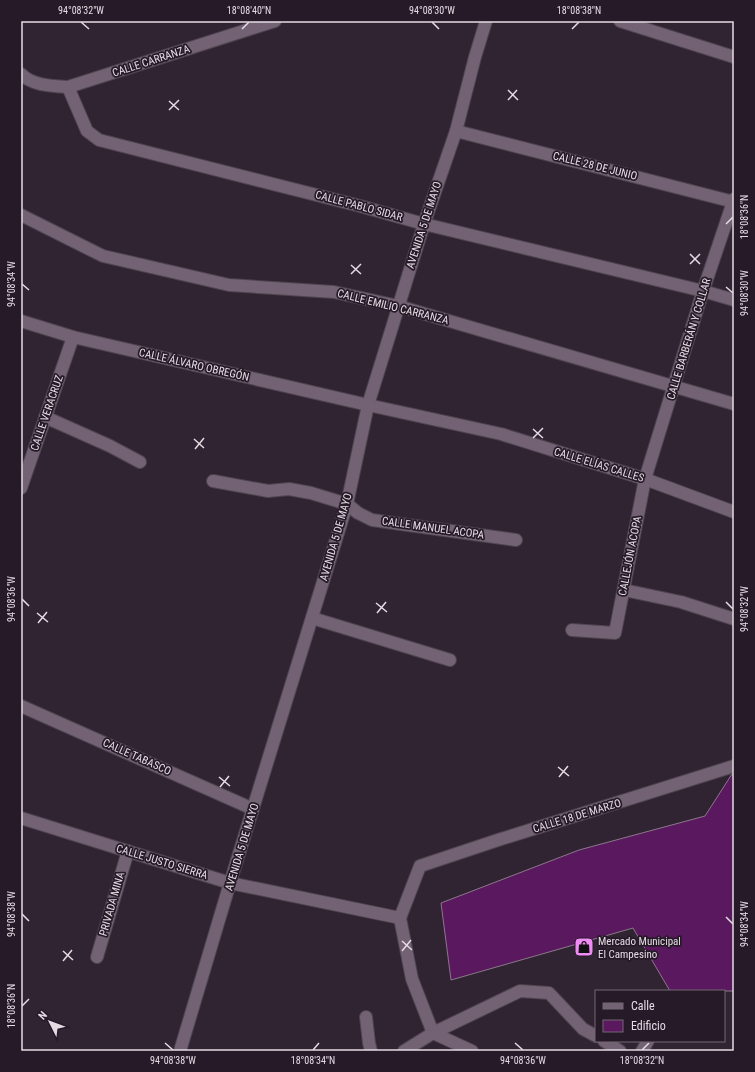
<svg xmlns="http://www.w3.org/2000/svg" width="755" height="1072" viewBox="0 0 755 1072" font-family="'Roboto Condensed',sans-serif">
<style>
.building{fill:#5a195e;stroke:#897889}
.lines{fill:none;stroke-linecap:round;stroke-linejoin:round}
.lane-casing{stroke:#4e434f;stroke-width:14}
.street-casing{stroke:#4e434f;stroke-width:14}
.secondary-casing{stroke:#4e434f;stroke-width:14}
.lane{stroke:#726273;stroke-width:12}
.street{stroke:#726273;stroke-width:12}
.secondary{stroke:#726273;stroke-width:12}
.ticks{fill:none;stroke:#e4dbe4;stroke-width:1.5}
.labels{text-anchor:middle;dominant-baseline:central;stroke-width:3.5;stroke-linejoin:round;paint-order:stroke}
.street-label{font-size:11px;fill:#e4dbe4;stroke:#271a28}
.poi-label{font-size:11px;fill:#e4dbe4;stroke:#271a28;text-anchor:start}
.neatline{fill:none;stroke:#e4dbe4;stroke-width:1.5}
.ticks-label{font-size:10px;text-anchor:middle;fill:#e4dbe4}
</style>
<rect width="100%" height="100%" fill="#312432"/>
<!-- building -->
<path class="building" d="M732 774H734V991H670L633 928 451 980 441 903 579 850 705 816Z"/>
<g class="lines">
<!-- lane casing -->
<g class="lane-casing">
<g id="lane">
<path d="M433 1033 520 991 549 993 583 1029 596 1036"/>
<path d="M604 1041 620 1051"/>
<path d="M642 1051 648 1041"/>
</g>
</g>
<!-- street casing -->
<g class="street-casing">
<g id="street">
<path d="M68 87 87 131 99 140 360 206 424 224 703 291 734 300"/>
<path d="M456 131 734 202"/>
<path d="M21 215 103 256 229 285 334 292 398 306 734 404"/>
<path d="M368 405 501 434 645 479 734 512"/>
<path d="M45 417 110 446 140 462"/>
<path d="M213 481 268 491 289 489 311 493 347 504 358 513 372 520 516 540"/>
<path d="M21 488 73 337"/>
<path d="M624 590 681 602 734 619"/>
<path d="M312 618 450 660"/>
<path d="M572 630 615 633 645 479 703 291 734 199"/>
<path d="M21 706 253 809"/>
<path d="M21 818 230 883 400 918"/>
<path d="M97 957 128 851"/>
<path d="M366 1017 369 1043 371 1051"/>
<path d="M433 1033 412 979 400 918 420 866 498 840 734 766"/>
<path d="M433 1033 472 1051"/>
<path d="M404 1051 433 1033"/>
</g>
</g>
<!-- secondary casing -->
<g class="secondary-casing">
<g id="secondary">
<path d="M620 21 734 57"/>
<path d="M21 74C33 86 52 86 68 87L275 21"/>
<path d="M21 321 73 337 368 405"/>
<path d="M180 1051 230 883 347 504 368 405 424 224 456 131 475 57 486 21"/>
</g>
</g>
<!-- lane -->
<use href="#lane" class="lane"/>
<!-- street -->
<use href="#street" class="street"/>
<!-- secondary -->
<use href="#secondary" class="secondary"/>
</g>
<!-- ticks -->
<path class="ticks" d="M81 22 89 29M432 22 439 29M242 29 249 22M572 29 579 22M508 90 518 100M508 100 517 90M169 101 179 110M169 110 179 100M726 224 733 217M690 254 700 264M690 264 700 254M351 265 361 274M351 274 361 264M22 284 29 290M726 287 733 293M533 429 543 438M533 438 543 428M194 439 204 448M195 449 204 438M22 599 29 606M726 602 733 609M376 603 387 612M37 613 48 622M377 613 386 602M38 623 47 612M558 767 569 776M219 777 230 786M559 777 568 766M220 787 229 776M22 914 29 921M726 917 733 924M402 941 412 950M63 951 73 960M402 951 411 940M63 961 72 950M22 1006 29 999M165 1043 173 1050M515 1043 523 1050M313 1050 319 1043M642 1050 649 1043"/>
<!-- icons -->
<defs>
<g id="shop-square" transform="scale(1)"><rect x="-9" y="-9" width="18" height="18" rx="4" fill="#f08bf5" stroke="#271a28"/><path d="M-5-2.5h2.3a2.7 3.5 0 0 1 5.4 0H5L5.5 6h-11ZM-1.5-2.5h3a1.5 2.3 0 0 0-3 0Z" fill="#111"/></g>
</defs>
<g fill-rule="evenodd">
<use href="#shop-square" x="584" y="947"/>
</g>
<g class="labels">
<!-- street labels -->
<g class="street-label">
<text transform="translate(151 61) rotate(-18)">CALLE CARRANZA</text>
<text transform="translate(595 166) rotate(14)">CALLE 28 DE JUNIO</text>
<text transform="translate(359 206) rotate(15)">CALLE PABLO SIDAR</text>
<text transform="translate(424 225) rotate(-72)">AVENIDA 5 DE MAYO</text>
<text transform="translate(393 307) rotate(14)">CALLE EMILIO CARRANZA</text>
<text transform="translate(689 339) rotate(-73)">CALLE BARBERÁN Y COLLAR</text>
<text transform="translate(194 365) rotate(13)">CALLE ÁLVARO OBREGÓN</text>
<text transform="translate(47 413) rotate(-71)">CALLE VERACRUZ</text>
<text transform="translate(599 465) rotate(17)">CALLE ELÍAS CALLES</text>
<text transform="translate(433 528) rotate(8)">CALLE MANUEL ACOPA</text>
<text transform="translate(336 537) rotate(-74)">AVENIDA 5 DE MAYO</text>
<text transform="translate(630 556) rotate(-79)">CALLEJÓN ACOPA</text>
<text transform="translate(137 757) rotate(24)">CALLE TABASCO</text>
<text transform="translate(577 816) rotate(-17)">CALLE 18 DE MARZO</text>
<text transform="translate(242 847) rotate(-73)">AVENIDA 5 DE MAYO</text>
<text transform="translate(162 862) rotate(17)">CALLE JUSTO SIERRA</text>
<text transform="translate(112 904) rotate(-74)">PRIVADA MINA</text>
</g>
<!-- poi labels -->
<g class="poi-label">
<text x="598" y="941">Mercado Municipal<tspan x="598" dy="13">El Campesino</tspan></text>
</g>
</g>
<!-- border -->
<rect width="755" height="1072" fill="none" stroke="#271a28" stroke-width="44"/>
<!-- legend -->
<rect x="595" y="990" width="130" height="52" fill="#271a28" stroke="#736773"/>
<rect x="603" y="1003" width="20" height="6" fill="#726273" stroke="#736773"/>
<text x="631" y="1010" font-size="12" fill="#e4dbe4">Calle</text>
<rect x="603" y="1020" width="20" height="12" fill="#5a195e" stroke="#736773"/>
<text x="631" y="1030" font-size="12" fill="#e4dbe4">Edificio</text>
<!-- north arrow -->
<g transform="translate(50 1022) rotate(312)" stroke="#271a28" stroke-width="3" paint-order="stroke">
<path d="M0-3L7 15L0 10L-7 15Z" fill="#e4dbe4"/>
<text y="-6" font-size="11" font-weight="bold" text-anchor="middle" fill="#e4dbe4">N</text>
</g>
<rect x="22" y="22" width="711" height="1028" class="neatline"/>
<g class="ticks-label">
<text x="81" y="14">94°08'32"W</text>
<text x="249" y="14">18°08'40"N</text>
<text x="432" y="14">94°08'30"W</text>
<text x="579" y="14">18°08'38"N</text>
<text transform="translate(744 217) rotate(-90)" y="4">18°08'36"N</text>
<text transform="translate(11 284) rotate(-90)" y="4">94°08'34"W</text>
<text transform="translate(744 293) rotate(-90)" y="4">94°08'30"W</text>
<text transform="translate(11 599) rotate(-90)" y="4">94°08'36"W</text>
<text transform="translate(744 609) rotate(-90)" y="4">94°08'32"W</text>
<text transform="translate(11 914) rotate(-90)" y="4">94°08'38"W</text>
<text transform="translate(744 924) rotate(-90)" y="4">94°08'34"W</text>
<text transform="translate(11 1006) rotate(-90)" y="4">18°08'36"N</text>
<text x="173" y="1064">94°08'38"W</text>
<text x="313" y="1064">18°08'34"N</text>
<text x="523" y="1064">94°08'36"W</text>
<text x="642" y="1064">18°08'32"N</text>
</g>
</svg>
